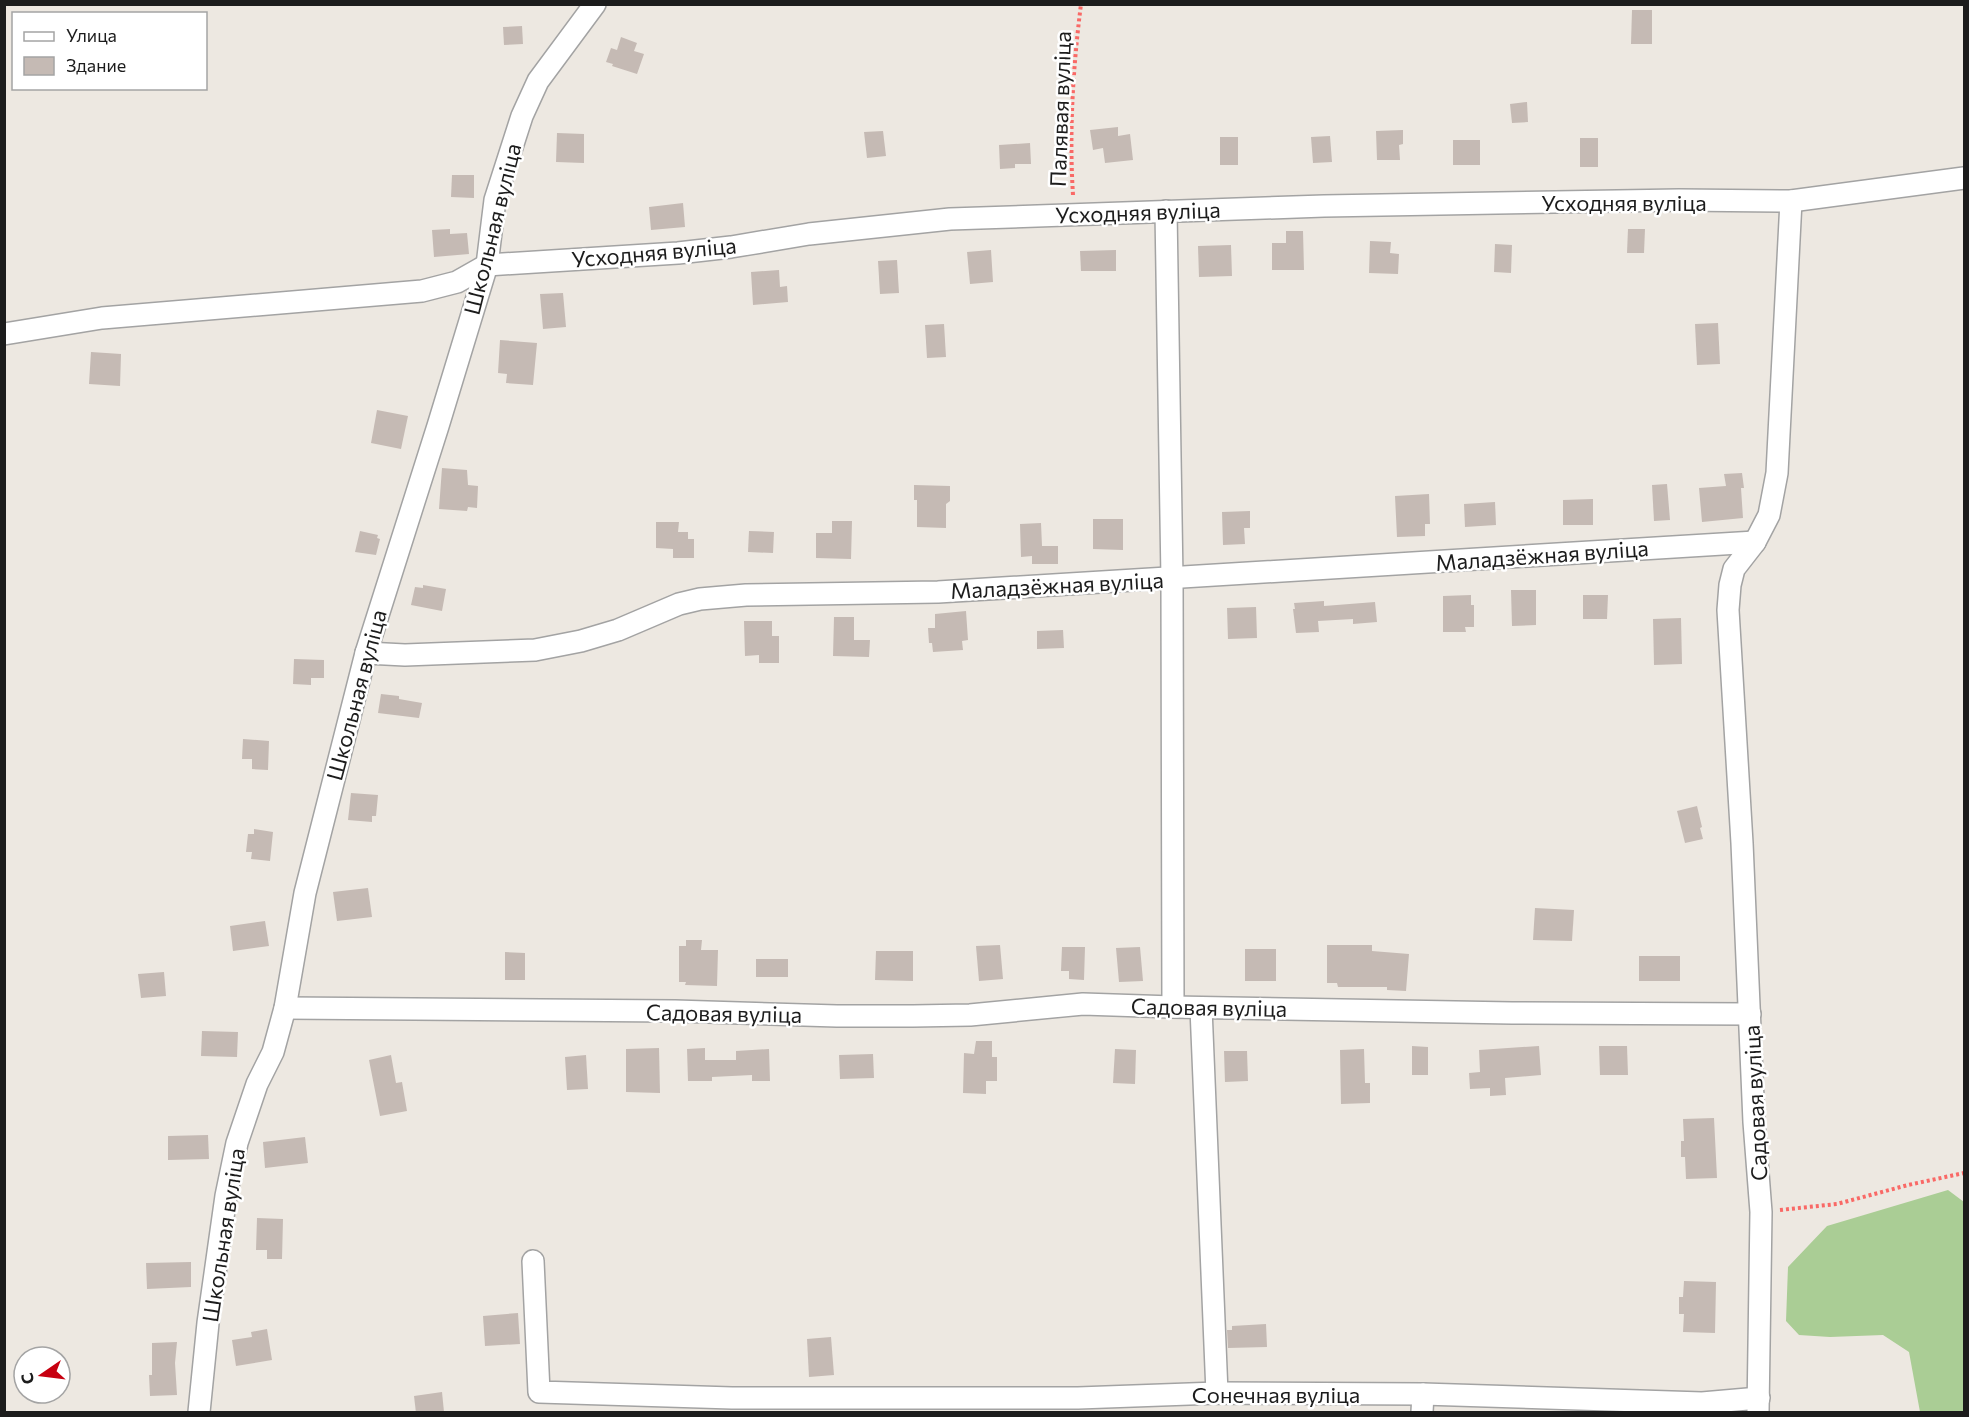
<svg xmlns="http://www.w3.org/2000/svg" width="1969" height="1417" viewBox="0 0 1969 1417" font-family="Commissioner,sans-serif">
<style>
.forest{fill:#aacd95}
.building{fill:#c5bab4}
.lines{fill:none;stroke-linecap:round;stroke-linejoin:round}
.minor-casing{stroke:#a3a3a3;stroke-width:24}
.path{stroke:#f96966;stroke-width:4;stroke-dasharray:3 3;stroke-linecap:butt}
.minor{stroke:#fff;stroke-width:21}
.labels{text-anchor:middle;dominant-baseline:central;stroke-width:5;stroke-linejoin:round;paint-order:stroke}
.street-label{font-size:22px;fill:#1c1c1c;stroke:#fff}
</style>
<rect width="100%" height="100%" fill="#ede8e1"/>
<!-- forest -->
<path class="forest" d="M1948 1190 1964 1202V1412H1920L1909 1352 1883 1335 1830 1337 1799 1335 1786 1321 1788 1267 1827 1226Z"/>
<!-- building -->
<g class="building">
<path d="M1632 10H1652V44H1631Z"/>
<path d="M522 26 523 44 504 45 503 27Z"/>
<path d="M621 37 637 43 634 51 644 54 637 74 612 66 613 64 606 62 611 48 617 50Z"/>
<path d="M1527 102 1528 122 1512 123 1510 104Z"/>
<path d="M1118 127V136L1130 134 1133 160 1105 163 1103 148 1093 150 1090 130Z"/>
<path d="M1403 130V144L1399 145 1400 160H1377L1376 131Z"/>
<path d="M883 131 886 156 867 158 864 132Z"/>
<path d="M557 133 584 134V163L556 162Z"/>
<path d="M1330 136 1332 162 1313 163 1311 137Z"/>
<rect x="1220" y="137" width="18" height="28"/>
<rect x="1580" y="138" width="18" height="29"/>
<rect x="1453" y="140" width="27" height="25"/>
<path d="M1030 143 1031 164H1015V168L1000 169 999 145Z"/>
<path d="M452 175H474V198L451 197Z"/>
<path d="M683 203 685 227 651 230 649 207Z"/>
<path d="M450 229V234L467 233 469 254 434 257 432 230Z"/>
<path d="M1628 229H1645L1644 253H1627Z"/>
<path d="M1286 231H1303L1304 270H1272V243H1286Z"/>
<path d="M1370 241 1391 242 1390 253 1399 254 1398 274 1369 273Z"/>
<path d="M1495 244 1512 245 1511 273 1494 272Z"/>
<path d="M1231 245 1232 276 1199 277 1198 246Z"/>
<path d="M991 250 993 282 970 284 967 252Z"/>
<path d="M1116 250V271H1081L1080 251Z"/>
<path d="M897 260 899 293 880 294 878 261Z"/>
<path d="M779 270 780 287 787 286 788 302 753 305 751 272Z"/>
<path d="M563 293 566 327 543 329 540 294Z"/>
<path d="M1718 323 1720 364 1697 365 1695 324Z"/>
<path d="M944 324 946 357 927 358 925 325Z"/>
<path d="M500 340 537 343 533 385 506 383 507 374 498 373Z"/>
<path d="M91 352 121 354 120 386 89 384Z"/>
<path d="M377 410 408 416 401 449 371 443Z"/>
<path d="M442 468 467 470 468 485 478 486 477 508 468 507 467 511 439 509Z"/>
<path d="M1742 473 1744 488H1741L1743 518 1702 522 1699 488 1726 486 1724 474Z"/>
<path d="M1667 484 1670 520 1654 521 1652 485Z"/>
<path d="M914 485 950 486V501L946 504V528L917 527V500H914Z"/>
<path d="M1429 494 1430 524H1425V536L1397 537 1395 496Z"/>
<path d="M1593 499V525H1563V500Z"/>
<path d="M1495 502 1496 525 1465 527 1464 504Z"/>
<path d="M1250 511V528H1244L1245 544 1223 545 1222 512Z"/>
<path d="M1093 519H1123V550L1093 549Z"/>
<path d="M832 521H852L851 559 816 558V533H832Z"/>
<path d="M656 522H679L678 532H688V539H694V558H673V549L656 548Z"/>
<path d="M1041 523 1042 546H1058V564H1032V556L1021 557 1020 524Z"/>
<path d="M360 531 378 535 377 538 380 539 376 555 355 552Z"/>
<path d="M749 531 774 532 773 553 748 552Z"/>
<path d="M423 585 446 589 442 611 411 605 415 587 423 588Z"/>
<path d="M1511 590H1536V625L1512 626Z"/>
<path d="M1471 595V605H1474V627H1465L1466 632H1443V596Z"/>
<path d="M1583 595H1608L1607 619H1583Z"/>
<path d="M1324 601V606L1375 602 1377 622 1353 624V619L1318 621 1319 632 1296 633 1293 609H1295L1294 603Z"/>
<path d="M1256 607 1257 638 1228 639 1227 608Z"/>
<path d="M966 611 968 640 962 641 963 650 933 652 932 643H929L928 628H935V614Z"/>
<path d="M834 617H854V640H870L869 657 833 656Z"/>
<path d="M1681 618 1682 664 1654 665 1653 619Z"/>
<path d="M744 621H772V636H779V663H759V655L745 656Z"/>
<path d="M1063 630 1064 648 1037 649V631Z"/>
<path d="M294 659 324 660V678H311V685L293 684Z"/>
<path d="M381 694 399 696V699L422 703 419 718 378 713Z"/>
<path d="M243 739 269 741 268 770 252 769V759H242Z"/>
<path d="M351 793 378 795 376 816H372V822L348 820Z"/>
<path d="M1697 806 1702 827 1700 828 1703 839 1685 843 1677 811Z"/>
<path d="M254 829 273 832 270 861 251 859 252 852H246L248 834H254Z"/>
<path d="M368 888 372 917 337 921 333 892Z"/>
<path d="M1535 908 1574 910 1572 941 1533 940Z"/>
<path d="M265 921 269 946 233 951 230 926Z"/>
<path d="M686 940H702L701 950H718L717 986 685 985 686 982H679V946H686Z"/>
<path d="M1000 945 1003 979 979 981 976 946Z"/>
<path d="M1327 945H1372V951L1409 954 1406 991 1387 990V987H1338L1337 983H1327Z"/>
<path d="M1062 947H1085L1084 980 1069 979V971H1061Z"/>
<path d="M1140 947 1143 981 1119 982 1116 948Z"/>
<rect x="1245" y="949" width="31" height="32"/>
<path d="M876 951H913V981L875 980Z"/>
<path d="M505 952 525 953V980H505Z"/>
<rect x="1639" y="956" width="41" height="25"/>
<rect x="756" y="959" width="32" height="18"/>
<path d="M164 972 166 996 141 998 138 974Z"/>
<path d="M202 1031 238 1032 237 1057 201 1056Z"/>
<path d="M976 1041H992V1057H997V1081H986V1094L963 1093 964 1053 974 1054Z"/>
<path d="M1412 1046 1428 1047V1075H1412Z"/>
<path d="M1539 1046 1541 1075 1505 1078 1506 1095 1490 1096V1088L1470 1089 1469 1073 1480 1072 1479 1050Z"/>
<path d="M1599 1046H1627L1628 1075H1600Z"/>
<path d="M659 1048 660 1093 626 1092V1049Z"/>
<path d="M705 1048V1060H736V1051L769 1049 770 1081H752V1075L712 1077V1081H688L687 1049Z"/>
<path d="M1115 1049 1136 1050 1135 1084 1113 1083Z"/>
<path d="M1364 1049 1365 1083H1370V1103L1341 1104 1340 1050Z"/>
<path d="M1224 1051H1247L1248 1081 1225 1082Z"/>
<path d="M873 1054 874 1078 840 1079 839 1055Z"/>
<path d="M391 1055 396 1083 402 1082 407 1111 380 1116 369 1060Z"/>
<path d="M586 1055 588 1089 567 1090 565 1057Z"/>
<path d="M1714 1118 1717 1178 1686 1179 1685 1157H1681V1141H1684L1683 1119Z"/>
<path d="M208 1135 209 1159 168 1160V1136Z"/>
<path d="M305 1137 308 1163 265 1168 263 1142Z"/>
<path d="M257 1218 283 1219 282 1259H267V1250H256Z"/>
<path d="M191 1262V1287L147 1289 146 1263Z"/>
<path d="M1684 1281 1716 1282 1715 1333 1683 1332 1684 1314H1679V1297H1683Z"/>
<path d="M518 1313 520 1344 485 1346 483 1316Z"/>
<path d="M1266 1324 1267 1347 1228 1348 1227 1330H1232V1326Z"/>
<path d="M267 1329 272 1360 236 1366 232 1340 252 1337 251 1332Z"/>
<path d="M831 1337 834 1375 809 1377 807 1339Z"/>
<path d="M177 1342 175 1363 177 1395 150 1396 149 1375H152V1343Z"/>
<path d="M442 1392 444 1412 416 1413 414 1396Z"/>
</g>
<g class="lines">
<!-- minor casing -->
<g class="minor-casing">
<g id="minor">
<path d="M1166 211 1172 579 1173 1007"/>
<path d="M4 334 102 318 422 291 457 282 487 265 678 253 731 247 809 234 950 219 1324 206 1679 200 1791 201 1964 178"/>
<path d="M366 653 405 655 535 650 581 641 618 630 679 604 700 599 746 595 938 592 1755 542"/>
<path d="M285 1008 675 1011 837 1016H913L970 1015 1083 1004 1173 1007 1512 1013 1750 1014"/>
<path d="M1201 1008 1217 1393"/>
<path d="M533 1261 539 1392 732 1398H1078L1217 1393 1423 1394 1702 1403 1759 1398"/>
<path d="M199 1412 208 1323 226 1196 237 1143 257 1084 273 1052 285 1008 305 893 366 653 438 426 487 265 495 200 522 116 538 81 595 4"/>
<path d="M1422 1412 1423 1394"/>
<path d="M1758 1412 1761 1212 1754 1122 1742 843 1728 610 1730 585 1734 569 1755 542 1769 515 1777 473 1791 201"/>
</g>
</g>
<!-- path -->
<g class="path">
<path d="M1073 195C1069 131 1073 68 1081 4"/>
<path d="M1780 1210 1837 1204 1908 1185 1964 1173"/>
</g>
<!-- minor -->
<use href="#minor" class="minor"/>
</g>
<g class="labels">
<!-- street labels -->
<g class="street-label">
<text transform="translate(1060 109) rotate(-88)">Палявая вуліца</text>
<text x="1624" y="202">Усходняя вуліца</text>
<text transform="translate(1138 212) rotate(-2)">Усходняя вуліца</text>
<text transform="translate(492 229) rotate(-76)">Школьная вуліца</text>
<text transform="translate(654 252) rotate(-5)">Усходняя вуліца</text>
<text transform="translate(1542 555) rotate(-4)">Маладзёжная вуліца</text>
<text transform="translate(1057 585) rotate(-3)">Маладзёжная вуліца</text>
<text transform="translate(356 695) rotate(-75)">Школьная вуліца</text>
<text transform="translate(1209 1007) rotate(1)">Садовая вуліца</text>
<text transform="translate(724 1013) rotate(1)">Садовая вуліца</text>
<text transform="translate(1755 1103) rotate(-93)">Садовая вуліца</text>
<text transform="translate(223 1235) rotate(-81)">Школьная вуліца</text>
<text x="1276" y="1394">Сонечная вуліца</text>
</g>
</g>
<!-- border -->
<rect width="1969" height="1417" fill="none" stroke="#1c1c1c" stroke-width="12"/>
<!-- legend -->
<rect x="12" y="12" width="195" height="78" fill="#ffffff" stroke="#a4a4a4" stroke-width="1.5"/>
<rect x="24" y="32" width="30" height="9" fill="#ffffff" stroke="#a4a4a4" stroke-width="1.5"/>
<text x="66" y="42" font-size="18" fill="#1c1c1c">Улица</text>
<rect x="24" y="57" width="30" height="18" fill="#c5bab4" stroke="#a4a4a4" stroke-width="1.5"/>
<text x="66" y="72" font-size="18" fill="#1c1c1c">Здание</text>
<!-- north arrow -->
<g transform="translate(42 1375) rotate(256)"><circle r="28" fill="#ffffff" stroke="#a4a4a4" stroke-width="1.5"/>
<path d="M0-4.5L10 22L0 15L-10 22Z" fill="#c70010"/>
<text y="-9" font-size="16" font-weight="bold" text-anchor="middle" fill="#1c1c1c">С</text>
</g>
</svg>
